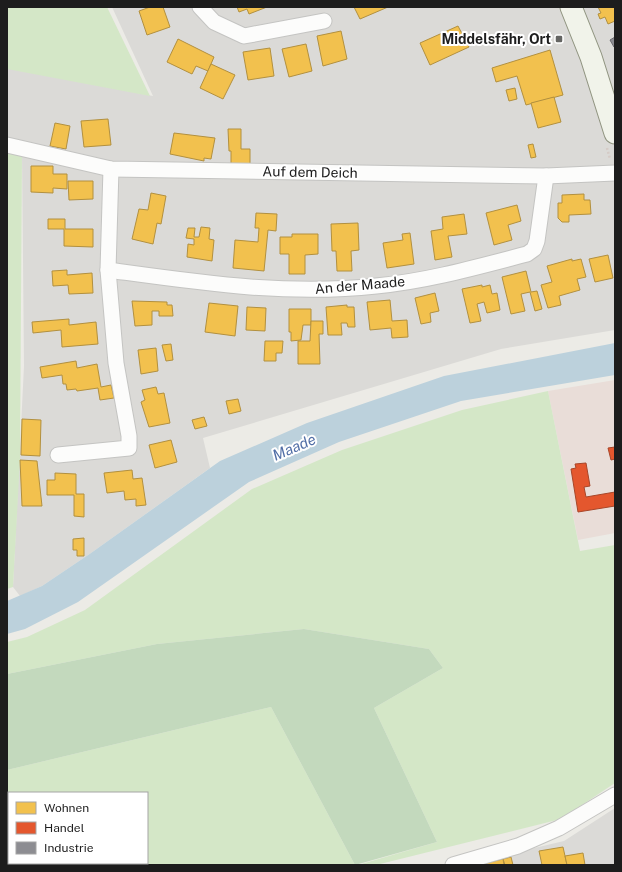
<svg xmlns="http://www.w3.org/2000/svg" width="622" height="872" viewBox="0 0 622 872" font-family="'Public Sans',sans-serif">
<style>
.residential{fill:#dbdad7}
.commercial{fill:#e9ddd8}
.grass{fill:#d4e7c7;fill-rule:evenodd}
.forest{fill:#c3d9bd}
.water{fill:#bcd1dc}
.homes{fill:#f2c14e;stroke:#b2903f}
.shops{fill:#e4572e;stroke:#a84629}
.industry{fill:#8d8d92;stroke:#6b6b6f}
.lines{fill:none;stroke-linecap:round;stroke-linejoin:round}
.street-casing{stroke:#c4c4c2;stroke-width:17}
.secondary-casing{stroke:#909480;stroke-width:23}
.path{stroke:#d5cbc6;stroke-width:2.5;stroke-dasharray:2 2;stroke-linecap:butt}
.street{stroke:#fcfcfb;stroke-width:15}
.secondary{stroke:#f1f3ea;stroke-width:21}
.poi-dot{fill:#656563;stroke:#fff;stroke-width:1.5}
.labels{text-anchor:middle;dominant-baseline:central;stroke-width:4;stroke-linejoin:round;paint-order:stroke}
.poi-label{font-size:14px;font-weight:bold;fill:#1d1d1d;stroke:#fff;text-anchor:end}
.street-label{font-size:14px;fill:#1d1d1d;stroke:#fff}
.water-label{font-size:15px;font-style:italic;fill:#516ea6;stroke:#fff}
</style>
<rect width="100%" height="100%" fill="#ecebe6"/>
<!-- residential -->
<g class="residential">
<path d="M112 7H615V330L501 349 203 438 210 468 91 553 42 586 20 596 13 587 24 366 22 155 7 152V68L153 96Z"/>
<path d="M615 808V865H463L564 841Z"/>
</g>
<!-- commercial -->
<path class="commercial" d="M615 380V533L578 540 548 391Z"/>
<!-- grass -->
<g class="grass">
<path d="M7 7H107L150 96 7 69Z"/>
<path d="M7 152 22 155 20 460 13 587 7 589Z"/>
<path d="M548 391 580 551 615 545V783L561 819 376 865H358L437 842 374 708 443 668 429 649 304 629 157 644 7 674V642L27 637 85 610 252 489 342 450 462 410Z"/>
<path d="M271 707 355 865H7V770ZM9 793H147V863H9Z"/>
</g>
<!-- forest -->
<path class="forest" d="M304 629 429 649 443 668 374 708 437 842 355 865 271 707 7 770V674L157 644Z"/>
<!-- water -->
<path class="water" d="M615 343V375L461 401 339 442 249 482 78 602 25 629 7 634V601L42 586 91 553 220 461 307 423 444 376Z"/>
<!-- homes -->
<g class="homes">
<path d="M163 7 170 27 147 35 139 11 150 7Z"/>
<path d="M237 7H267L249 14 247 9 239 12Z"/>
<path d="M354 7H388L360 19Z"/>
<path d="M598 7H615V21L608 24 605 17 600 19 598 14 601 13Z"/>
<path d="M458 26 469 47 430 65 420 43Z"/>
<path d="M341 31 347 59 323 66 317 36Z"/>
<path d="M178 39 214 57 208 71 196 66 192 74 167 62Z"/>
<path d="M306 44 312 71 289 77 282 49Z"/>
<path d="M270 48 274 76 248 80 243 52Z"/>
<path d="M550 50 563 95 526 105 517 76 496 82 492 68Z"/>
<path d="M211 64 235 75 223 99 200 88Z"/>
<path d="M515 88 517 99 509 101 506 90Z"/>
<path d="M554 97 561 122 538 128 531 103Z"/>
<path d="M108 119 111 145 84 147 81 121Z"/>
<path d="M55 123 70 126 66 149 50 146Z"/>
<path d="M228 129H241V149H250V166L231 165V151H229Z"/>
<path d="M174 133 215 138 211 159 204 158V161L170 154Z"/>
<path d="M533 144 536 157 531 158 528 145Z"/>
<path d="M31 166H53V174H67V189L53 188V193L31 192Z"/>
<path d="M68 181H93V199L69 200Z"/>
<path d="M151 193 166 196 161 224 157 223 153 244 132 239 139 209 148 210Z"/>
<path d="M584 194V200H590L591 214 569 215V222H562L558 218V203H562V195Z"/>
<path d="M517 205 521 221 508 225 512 240 494 245 486 213Z"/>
<path d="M256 213 277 214 276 231 268 230 264 271 233 268 235 240 258 242 259 228H255Z"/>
<path d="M464 214 467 234 448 236 452 257 435 260 431 231 443 229 442 217Z"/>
<path d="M48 219H65V229H93V247L64 246V229H48Z"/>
<path d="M358 223 359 250 351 251 352 271H337L336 251H332L331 224Z"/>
<path d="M201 227 210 228 209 239 214 240 212 261 187 257 188 244 194 245V239L186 238 188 228H195L194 237H199Z"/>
<path d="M410 233 414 264 387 268 383 243 403 240 402 234Z"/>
<path d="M292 234H318V254L305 255V274H289V254H280V237H292Z"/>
<path d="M608 255 613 278 595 282 589 259Z"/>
<path d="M572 259V261L581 259 586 277 577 279 580 290 559 296 561 305 548 308 541 285 552 282 547 266Z"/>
<path d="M67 270V275L92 273 93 293 69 294 68 285 53 286 52 271Z"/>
<path d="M526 271 531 292 537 291 542 309 535 311 530 292 521 294 525 311 511 314 502 277Z"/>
<path d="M482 285V287L490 285 492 294 497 293 500 310 487 313 484 302 477 304 481 321 470 323 462 289Z"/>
<path d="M435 293 439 311 430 313 431 322 421 324 415 298Z"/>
<path d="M390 300 392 321 407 320 408 337 392 338 391 328 370 330 367 302Z"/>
<path d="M132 301 167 302V305H172L173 316H159V311H152V325L135 326Z"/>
<path d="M209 303 238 306 235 336 205 332Z"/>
<path d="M347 305V307H354L355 327H348L347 323H341L342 335H328L326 307Z"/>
<path d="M247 307 266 308 265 331 246 330Z"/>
<path d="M289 309H311V325H303L301 340 291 341V332H289Z"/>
<path d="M69 319V325L96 322 98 344 62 347 61 330 33 333 32 322Z"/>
<path d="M311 321H323V334H319L320 364H298V341H310Z"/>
<path d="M265 341H283L282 353H276V361H264Z"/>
<path d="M171 344 173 360 166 361 162 345Z"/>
<path d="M156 348 158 371 141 374 138 350Z"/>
<path d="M76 361 77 368 97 364 101 387 111 385 114 398 100 400 98 388 77 391 76 389 67 390 66 384H63L62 375 42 378 40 367Z"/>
<path d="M156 387 158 394 164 393 170 423 149 427 141 402 145 400 142 390Z"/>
<path d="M238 399 241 411 229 414 226 401Z"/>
<path d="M204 417 207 426 195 429 192 420Z"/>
<path d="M22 419 41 420 40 456 21 455Z"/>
<path d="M171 440 177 462 155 468 149 445Z"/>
<path d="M20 460 37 461 42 506H22Z"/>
<path d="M132 470 133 479 142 478 146 505 136 506V499L125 500 124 491 107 493 104 473Z"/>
<path d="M55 473 76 474V494H84V517L74 516V495H47V480H55Z"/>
<path d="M84 538V556H77V550H73V539Z"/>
<path d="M563 847 567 865H542L539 851Z"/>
<path d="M583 853 585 865H567L565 856Z"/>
<path d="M511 857 513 865H505L503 859Z"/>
<path d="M503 859 504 865H477Z"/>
</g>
<!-- shops -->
<g class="shops">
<path d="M615 447V459L611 460 608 448Z"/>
<path d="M586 463 590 486 584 487 586 497 615 492V506L578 512 571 469 576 468 575 464Z"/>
</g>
<!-- industry -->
<path class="industry" d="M615 37V47H614L610 40Z"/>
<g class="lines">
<!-- street casing -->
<g class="street-casing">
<g id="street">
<path d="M200 7 214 22 244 36 324 21"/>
<path d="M7 145 111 169 546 176 615 173"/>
<path d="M108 270C196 282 286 296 376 286 428 281 477 267 527 254L534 249 537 241 546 176"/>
<path d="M58 455 129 448V436L116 363 108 270 111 169"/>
<path d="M453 865 518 846 559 828 615 795"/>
</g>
</g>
<!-- secondary casing -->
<g class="secondary-casing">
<path id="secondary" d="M571 7 591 57 615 133"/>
</g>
<!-- path -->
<path class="path" d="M607 148 610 159"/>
<!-- street -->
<use href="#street" class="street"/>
<!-- secondary -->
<use href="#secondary" class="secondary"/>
</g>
<!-- markers -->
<rect class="poi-dot" x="555" y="35" width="8" height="8" rx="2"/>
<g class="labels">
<!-- poi labels -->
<g class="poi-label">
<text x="551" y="39">Middelsfähr, Ort</text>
</g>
<!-- street labels -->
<g class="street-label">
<text transform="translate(310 172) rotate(1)">Auf dem Deich</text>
<text transform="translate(360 285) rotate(-5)">An der Maade</text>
</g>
<!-- water labels -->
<g class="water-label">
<text transform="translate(294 447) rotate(-23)">Maade</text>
</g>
</g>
<!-- border -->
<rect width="622" height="872" fill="none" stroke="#1d1d1d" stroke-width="16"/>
<!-- legend -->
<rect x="8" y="792" width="140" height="72" fill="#ffffff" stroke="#a5a5a5"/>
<rect x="16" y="802" width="20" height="12" fill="#f2c14e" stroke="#a5a5a5"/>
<text x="44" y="812" font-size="12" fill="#1d1d1d">Wohnen</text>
<rect x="16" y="822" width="20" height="12" fill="#e4572e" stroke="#a5a5a5"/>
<text x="44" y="832" font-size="12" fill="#1d1d1d">Handel</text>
<rect x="16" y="842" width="20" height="12" fill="#8d8d92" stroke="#a5a5a5"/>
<text x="44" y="852" font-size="12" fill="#1d1d1d">Industrie</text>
</svg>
